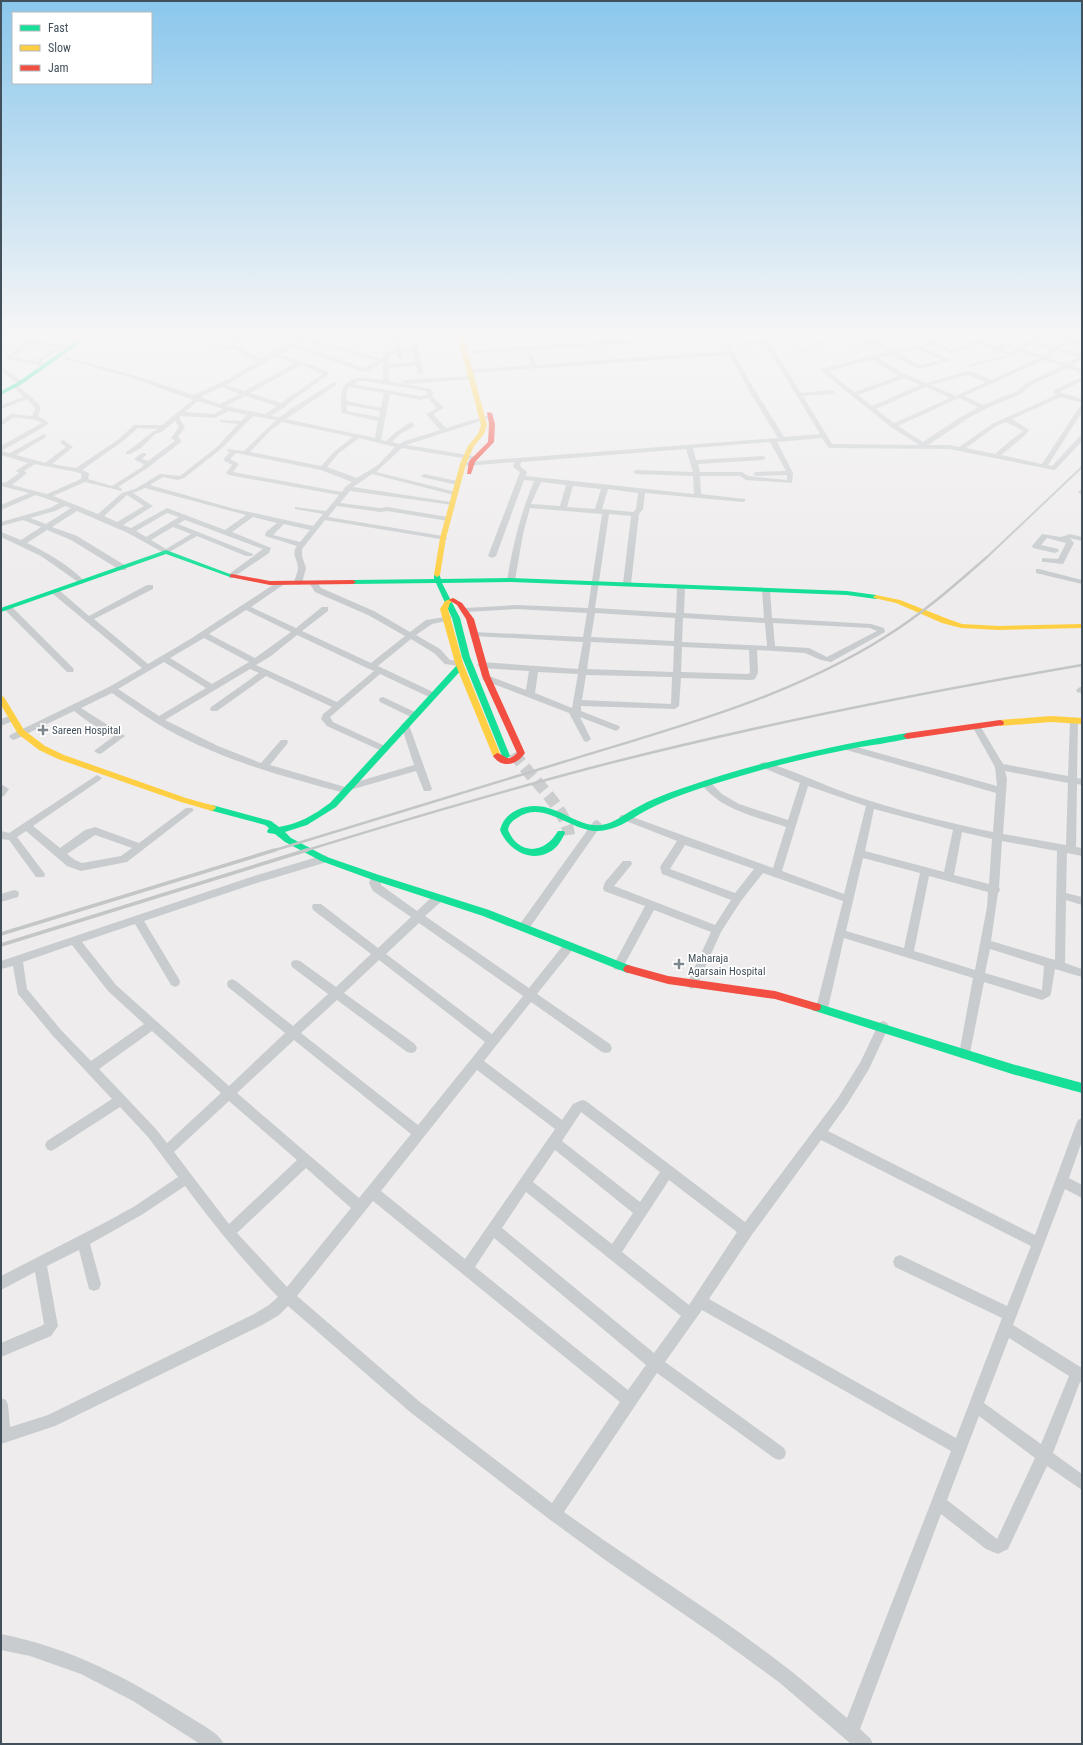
<svg xmlns="http://www.w3.org/2000/svg" width="1083" height="1745" viewBox="0 0 1083 1745" font-family="'Roboto Condensed',sans-serif">
<style>
.lines{fill:none;stroke-linecap:round;stroke-linejoin:round}
.secondary-tunnel{stroke:#cccdcf;stroke-width:12;stroke-dasharray:12 6;stroke-linecap:butt}
.street{fill:#c8ccce;fill-rule:evenodd}
.fast{fill:#16e098;fill-rule:evenodd}
.slow{fill:#ffcf43;fill-rule:evenodd}
.jam{fill:#f24e42;fill-rule:evenodd}
.rail-far2{stroke:#c3c5c7;stroke-width:2}
.rail-far1{stroke:#c3c5c7;stroke-width:2.5}
.rail{stroke:#c3c5c7;stroke-width:3.5}
.poi-dot{fill:#7e878e;stroke:#fff;stroke-width:1.5}
.labels{text-anchor:middle;dominant-baseline:central;stroke-width:3.5;stroke-linejoin:round;paint-order:stroke}
.poi-label{font-size:11px;fill:#42505b;stroke:#fff;text-anchor:start}
</style>
<rect width="100%" height="100%" fill="#eeecec"/>
<g class="lines">
<!-- secondary-tunnel -->
<path class="secondary-tunnel" d="M514 753C530 778 566 807 569 835"/>
<!-- street -->
<g class="street">
<path d="M185 335C201 335 215 347 230 346L233 339 241 335H248L238 341 236 345 260 359 307 335H314L309 338 382 359 384 352 396 350 394 337H386L383 335H400L402 350 413 349 410 335H416L423 373 418 374 416 366 389 368V381L430 389 433 392 432 396 444 408 433 414 446 428 490 415 493 417 406 445 474 456 477 458 474 460 402 448 376 472 456 492V494L454 495 372 474 353 487 451 502 453 503V505L350 491 340 503 380 508 387 507 448 517 452 519 448 521 387 511 380 512 337 506 328 517 443 536 447 538 446 540 325 520 302 549V556L306 568 302 583 298 585 294 583C295 578 298 572 298 567 297 559 291 553 297 546L265 536 266 532 277 523 253 517 232 532 271 548 269 553 232 578H229V574L263 549 185 520 178 524 253 554 252 556H246L197 536 166 554 128 533 77 511 52 527 77 536 126 566V570H120L71 540 47 530 27 543C46 552 71 566 85 582L81 584 41 556 1 537V532L21 540 41 527 23 520 1 526V522L50 508 59 503 36 495 1 510V505L29 493 1 486V482L5 483 19 473 16 471 17 470 28 463 1 455V451L10 453 44 434 46 435V437L16 455 45 463 66 447 60 442 63 440 73 447 52 464 76 468 119 439 134 425H162L193 400 132 378 57 357V355L136 376 194 395 231 378 256 362 235 349H221ZM305 341 378 361 364 368 298 345ZM294 347 364 372 383 363V380C363 377 340 373 341 401 341 405 341 409 342 413L378 421 375 438 286 419 336 385V383L334 382 292 408 280 417 271 416 283 408 286 407V405L329 374 327 371 281 354ZM413 352 415 362 389 364V354H397V357L400 359 403 357 402 353ZM276 356 295 363 244 391 226 385ZM301 365 323 374 281 403 250 393ZM366 381 426 391 427 392 426 395 420 396 353 384 359 381ZM222 387 240 394 220 404 200 397ZM349 387 384 393 381 408 347 401 346 394ZM390 394 420 400 428 398 437 408 426 414 440 430 405 441 399 444 392 442 400 434 413 427 414 424 411 422 396 432 386 441 381 440ZM245 396 277 406 265 414 226 406ZM198 401 223 409 214 414 185 412ZM347 405 380 411 379 417 347 411ZM229 411 247 415 241 421 220 420V422L238 424 217 447 180 476 160 474 135 489 122 493 98 514 53 496 85 482 122 491V489L118 487 146 469 181 442V440L178 437 185 427 179 418 181 416 215 418ZM253 416 276 420 244 451 227 449V451L230 452 223 460 232 465 226 473 229 475 339 495 326 511 295 507V509L323 514 313 526 231 508 150 485 163 477 178 480 184 478 221 449ZM175 421 179 427 171 438 175 441 148 461 142 459 146 455V453H142L135 458V460L144 464 142 467 112 486 88 479 89 473 82 470 123 441 138 428 158 429C146 435 138 445 126 452V454H130L141 448 155 434 162 432ZM282 422 353 437 335 451 321 466 250 452 271 430ZM359 438 395 447 378 465 357 478 327 467 339 453ZM236 453 321 470 352 482 345 487 342 492 233 472 239 464 230 459ZM35 464 76 472 82 474 81 479 47 494 12 485 26 474 27 473 24 471ZM145 488 246 515 225 530 167 508 131 528 123 525 153 506 133 493ZM127 495 144 506 117 522 104 516ZM65 506 71 508 46 524 30 518 55 511ZM167 513 179 517 146 537 136 531ZM284 524 310 530 300 542 273 535ZM173 527 191 534 166 549 151 540Z"/>
<path d="M356 335H363L368 339 363 340Z"/>
<path d="M696 335H725L722 337 531 350 536 365 728 351 726 347 727 346 724 344 725 343 767 341 770 343 801 393 832 390 835 392 832 394 803 396 832 444 919 445 891 427 821 371V369L887 352 873 344 850 349V347L869 341 861 335H868L875 339 890 335H899L879 342 893 351 927 343 912 335H920L926 338 932 335H940L931 340 953 350 987 335H995L984 341 997 347 1021 335H1029L1002 349 1010 353 1036 335H1043L1035 341 1055 347 1064 340 1049 335H1058L1067 338 1070 335H1077L1072 339 1082 342V346L1069 342 1060 349 1082 354V359L1072 366 1082 369V373L1068 368 1031 385 1021 394 989 407 970 417 928 445H949L959 447 992 424 1056 395 1053 393 1054 390 1082 377V381L1059 392 1082 399V403L1061 397 1012 419 1029 430C1027 435 1007 450 1001 455L1042 464 1080 406 1082 405V412L1048 465 1052 466 1080 436 1082 435V441L1056 469 1054 470 949 449 830 448 828 447 822 438 777 442 793 473 792 483 746 480 740 476H700L701 494 745 499V501L743 502 645 493 643 509 639 514 631 584 627 586 623 584 631 516 609 514 595 608 676 613 677 587 681 585 685 587 684 613 764 618 762 590 766 588 770 590 772 618 871 624 884 628 885 632 831 662 821 660 805 653 757 650 758 673 755 679 752 680 681 678 679 706 675 709 581 706V711L619 726 620 728 616 731 580 717 591 739 587 742 584 741 569 713 483 680 482 678 486 675 489 676 526 690 529 671 481 668 477 665 481 662 578 669 583 642 474 636 470 634 474 632 583 637 587 613 517 609 465 612 461 610 465 608 517 605 588 608 602 514 530 508 523 534 515 580 514 582H508L507 580C513 545 520 515 534 481L524 480 496 556 492 558 488 556 520 472 513 467 514 462 466 466 463 464 466 462 778 438 747 387 730 355 469 373 467 372V370L531 365 526 350 473 354 470 352 473 350ZM979 343 1005 355 969 365V367L1012 356 1019 352 1039 358 991 380 976 373 968 371 926 383 906 375 878 358 891 355 914 367 920 369 951 360 922 347 932 345 953 354ZM762 344H765L820 434 784 437 753 387 730 346ZM1031 344 1051 350 1043 356 1023 349ZM916 349 942 360 920 365 897 353ZM1057 351 1077 357 1067 364 1048 358ZM872 360 899 376 854 392 828 371ZM1044 360 1062 366 1027 383 1017 391 983 405 964 396ZM968 375 986 382 956 396 931 385ZM904 378 920 385 872 406 858 395ZM926 387 950 398 894 423 876 409ZM959 398 978 407 956 420 923 442 898 426ZM1006 422 1023 431 1022 432 1011 440 995 454 966 448 996 426ZM770 442 786 471 756 472 753 474 756 476 787 475V480L748 476 742 472H700L698 464 763 460 766 458 763 456 696 460 693 448ZM686 449 693 472 636 470 633 472 636 474 693 476 694 494 526 476 527 472 520 466 521 462ZM541 482 566 485 560 506 531 504ZM573 486 601 489 595 509 567 507ZM608 489 638 493 636 509 633 512 602 509ZM595 613 675 618 674 641 591 637ZM683 618 765 623 767 646 682 642ZM773 623 870 628 877 631 827 657 809 648 775 646ZM591 642 674 646 673 672 587 669ZM682 647 749 650 750 673 747 674 681 672ZM538 672 578 674 572 708 535 693ZM586 675 672 677 671 704 582 700Z"/>
<path d="M837 335H845L801 352 796 351Z"/>
<path d="M6 336 61 344 73 348 70 350 61 348 41 362 48 364 49 365 46 367 6 359V357L25 343 4 339V337ZM31 344 55 347 35 361 13 357Z"/>
<path d="M1 366 22 382V384H18L1 371Z"/>
<path d="M471 376 474 378 473 379 405 384 402 382 405 380Z"/>
<path d="M13 385H17L38 403 41 408 38 416 49 423 37 431 1 451V446L42 423 36 420 14 417 1 426V421L11 414 32 416 35 408 27 399 1 409V405L24 397 13 387Z"/>
<path d="M424 474 457 481 460 483 457 485 422 477 421 476Z"/>
<path d="M1082 489V496L1078 492Z"/>
<path d="M1042 534 1061 537 1070 534 1082 537V541L1070 538 1074 543 1063 564 1045 562H1042V558L1058 559 1066 543 1047 538 1041 545 1058 549 1059 551 1055 553 1033 548 1032 546Z"/>
<path d="M1036 569H1039L1082 580V584L1036 573Z"/>
<path d="M279 581H285L286 583 251 607 296 628 322 607H328V611L302 631 371 663 405 636 368 615 315 592 309 583 310 581H316L321 588 374 611 410 632 426 620 451 616V620L432 624 416 635 440 649 450 660 462 661 463 663 459 666 445 664 434 653 411 639 378 666 435 693 436 695 435 697H429L380 674 330 717 333 722 387 747 389 749 384 752 327 726 321 719 323 714 332 707 266 676 217 711H211L210 709 211 707 259 673 250 669 165 720 218 746 261 763 281 740H287L288 742 287 744 270 765 345 787 346 785 414 765 401 725 405 722 409 725 432 789 430 791H424L416 771 350 790 345 793C285 777 225 761 170 731 150 720 131 706 112 693L81 708 125 736 102 753 99 754 94 751 114 736 90 723 74 711 16 739 13 740 9 737 10 735 109 687 142 668 53 594V590H59L89 616 147 585H153V589L94 619 148 664 192 638ZM246 610 291 632 255 658 209 634ZM297 635 369 669 374 671 337 702 256 665 271 656ZM204 638 249 662 212 684 170 658ZM164 662 206 688 159 716 118 689Z"/>
<path d="M5 606H11L73 668 74 670 73 672H67L5 610Z"/>
<path d="M1080 687H1082V693L1077 692 1076 690Z"/>
<path d="M383 697 417 713 418 715 417 717H411L380 702 379 700 380 698Z"/>
<path d="M12 715 16 718 15 720 1 726V719Z"/>
<path d="M1074 717 1078 720 1077 778 1082 779V785L1077 784 1076 847 1082 848V856L1067 853 1066 893 1082 897V905L1066 900 1065 963 1082 969V977L1055 969 1051 993 1050 996 1042 1000 984 982 969 1058 965 1059 961 1058 959 1054 973 978 844 938 828 1008 826 1011 822 1013 818 1011 816 1008 843 901 763 873 741 901 721 932 696 987 692 989 688 987 687 984 711 932 654 910 622 969 618 970 614 969 613 966 645 906 604 891 603 888 605 882 623 861H631L632 864 614 886 715 925 731 900 662 874 660 867 677 841 621 819 619 817 621 815H627L773 868 786 827C758 817 719 810 701 783L706 780 709 781 722 794 739 804 788 820 800 783 761 767 759 765 761 763 764 762C793 770 821 784 849 794 896 810 944 822 993 832L996 793 843 749 842 747 846 744 997 786 995 767 972 726 973 724H979L1003 764 1068 776 1070 720ZM1005 771 1068 783 1066 845 1003 834 1007 779ZM808 786 866 806 844 894 782 871ZM874 809 953 830 944 872 865 851ZM962 832 992 839 989 884 954 875ZM1002 841 1057 851 1055 960 991 941 998 893 1000 890 999 887ZM685 845 754 869 735 893 670 869ZM863 858 920 873 904 948 846 931ZM929 876 988 892 987 907 975 970 914 951ZM990 949 1044 966 1042 990 985 973Z"/>
<path d="M97 775 102 778 100 780 33 826 60 848 85 830 95 827 139 843 186 808H192L194 810 127 862 81 871 67 866 26 831 17 837 45 874 44 877H36L9 840 1 839V831L9 833ZM95 835 132 848 121 856 82 863 75 860 67 854Z"/>
<path d="M1 784 9 789 4 796 1 797Z"/>
<path d="M597 820 602 824 600 827 528 930 524 931 520 930 519 927 520 924 594 821Z"/>
<path d="M324 855 327 856 329 859 327 862 257 883 144 921 179 979 180 982 179 985 175 987 171 985 135 924 82 942 116 985 229 1086 285 1033 228 987 227 984 228 981 232 979 236 981 293 1026 328 994 292 967 291 964 292 961 296 960 300 961 336 987 371 954 313 910 312 907 313 904H321L378 948 411 917 373 891 369 883 372 875H380L381 885 417 911 434 895H442L443 898 442 901 425 916 529 988 565 943 569 942 573 943 574 946 573 949 537 994 610 1044 612 1048 610 1052 606 1053 602 1052 531 1002 484 1061 562 1120 573 1104 582 1100 586 1101 745 1222 838 1098 861 1061 879 1023 883 1021 887 1023 889 1026 869 1069 846 1106 828 1131 1035 1235 1076 1124 1078 1120 1082 1118V1141L1069 1178 1082 1185V1198L1065 1189 1013 1325 1082 1368V1383L1080 1382 1053 1453 1082 1474V1490L1047 1466 1008 1549 998 1554 986 1549 941 1514 860 1729 870 1738 873 1744H851L780 1683 717 1637 608 1562 549 1519 410 1412 288 1306 279 1315 264 1324 55 1426 1 1444V1398L6 1400 8 1405 10 1427 48 1415 254 1314 269 1305 278 1297C244 1262 214 1225 185 1186L143 1214 90 1244 101 1284 99 1289 94 1291 89 1289 79 1250 47 1266 58 1326 51 1336 1 1357V1343L41 1326 44 1324 35 1272 1 1290V1276L108 1221 135 1206 178 1177 148 1137 120 1107 55 1149 51 1151 47 1149 45 1145 47 1141 112 1099 53 1036 18 994 13 966 1 969V961L251 877ZM419 923 523 996 492 1034 386 954ZM72 945 108 991 144 1024 91 1061 61 1030 27 989 23 962ZM379 960 485 1042 418 1125 301 1033 337 1000 407 1052 411 1053 415 1052 417 1048 415 1044 344 993ZM152 1031 221 1093 167 1143 156 1129 99 1069ZM294 1040 411 1134 359 1198 237 1093ZM477 1070 555 1129 465 1259 381 1191ZM229 1101 297 1160 229 1224 174 1152ZM581 1112 660 1172 640 1202 562 1141ZM821 1140 1031 1246 1007 1306 900 1255 895 1257 893 1262 895 1267 1002 1318 956 1438 709 1299 751 1236ZM555 1150 633 1213 612 1244 533 1182ZM306 1168 351 1208 287 1287 237 1233ZM669 1180 737 1232 689 1305 622 1252ZM526 1192 681 1316 654 1353 502 1228ZM373 1201 620 1402 552 1503 420 1402 297 1296ZM494 1238 646 1365 628 1390 475 1267ZM702 1310 951 1451 847 1718C828 1702 810 1686 791 1671 718 1614 639 1566 564 1512L657 1373 774 1458 779 1460 784 1458 786 1453 784 1448 665 1362ZM1009 1338 1069 1376 1041 1444 984 1403ZM979 1416 1035 1458 997 1539 947 1500Z"/>
<path d="M14 890 18 891 19 894 18 897 1 902V894Z"/>
<path d="M1 1634C71 1648 128 1678 188 1716 199 1723 218 1732 224 1744H200L133 1701 81 1674 30 1656 1 1650Z"/>
</g>
<!-- fast -->
<g class="fast">
<path d="M85 335H91L22 384 1 395V391L18 382Z"/>
<path d="M166 550 235 576 234 577H230L166 554 1 612V608Z"/>
<path d="M437 573 439 574 441 579 511 578 847 591 876 595 879 597 876 599 847 595 511 582 442 583 460 618 470 657 510 756 506 759 502 756 462 657 452 618 436 583 353 584 350 582 353 580 434 579V575Z"/>
<path d="M457 665H463L464 667 336 807 307 825 285 832 291 838 327 857 379 875 489 910 631 966 633 969 631 972 628 973 625 972 483 916 373 880 321 861 285 842 275 834 268 833 267 831 269 828 265 825 209 810 208 808 212 805 271 821 279 827C298 824 314 815 330 803Z"/>
<path d="M907 733 911 736 910 738C891 743 870 745 850 749 805 758 761 769 717 783 694 790 671 798 649 809 635 816 622 827 606 830 575 838 546 797 517 818 512 821 509 824 508 830 519 856 545 854 558 831H564L565 833C562 839 559 845 554 849 534 865 508 851 500 830 502 821 508 814 517 810 553 794 577 833 606 824 617 821 626 813 636 808 650 800 665 794 680 789 754 763 830 746 907 733Z"/>
<path d="M816 1003 1012 1064 1082 1083V1093L1012 1074 812 1010 811 1007 812 1004Z"/>
</g>
<!-- slow -->
<g class="slow">
<path d="M457 335H463L487 425 484 434 474 446 466 464 446 538 440 575 437 577 434 575 440 538 460 464 468 446 478 434 481 425Z"/>
<path d="M876 595 900 600 948 619 962 624 999 626 1082 624V628L999 630 961 628 942 623 896 603 874 598 873 597Z"/>
<path d="M453 598 457 600 450 603 448 609 463 663 501 756 497 759 493 756 455 663 440 609 445 601Z"/>
<path d="M1 696 4 697 24 730 45 746 64 755 186 798 215 806 216 808 212 811 181 802 58 759 39 750 18 734 1 705Z"/>
<path d="M1051 716 1082 718V724L1051 722 1000 726 996 723 1000 720Z"/>
</g>
<!-- jam -->
<g class="jam">
<path d="M487 412 492 413 495 424 494 442 475 462 471 474H467L469 461 488 442 489 424Z"/>
<path d="M232 574 270 581 353 580 356 582 353 584 270 585 230 577V575Z"/>
<path d="M453 598 462 603 474 619 490 676 525 753C517 765 502 769 493 756L497 753C507 756 507 763 517 753L482 676 466 619 457 605 449 600Z"/>
<path d="M1000 720 1003 721 1004 723 1003 725 907 739 903 736 907 733Z"/>
<path d="M628 965 668 976 775 991 816 1003 820 1004 821 1007 820 1010 816 1011 775 999 668 984 625 972 623 969 625 966Z"/>
</g>
<!-- rail-far2 -->
<path class="rail-far2" d="M986 558 1082 467"/>
<!-- rail-far1 -->
<g class="rail-far1">
<path d="M272 851C368 822 464 792 560 763 670 729 787 699 885 637 922 614 954 586 987 557"/>
<path d="M304 851C401 821 499 792 598 766 757 725 920 693 1082 665"/>
</g>
<!-- rail -->
<g class="rail">
<path d="M1 934 275 850"/>
<path d="M1 945 307 850"/>
</g>
</g>
<!-- sky -->
<linearGradient id="sky" x2="0" y2="1"><stop stop-color="#8ac7ec"/><stop offset="0.58" stop-color="#f7f6f6"/><stop offset="1" stop-color="#f7f6f6" stop-opacity="0"/></linearGradient>
<rect width="1083" height="579" fill="url(#sky)"/>
<!-- markers -->
<g class="poi-dot">
<path d="M41 724h4v4h4v4h-4v4h-4v-4h-4v-4h4z"/>
<path d="M677 958h4v4h4v4h-4v4h-4v-4h-4v-4h4z"/>
</g>
<g class="labels">
<!-- poi labels -->
<g class="poi-label">
<text x="52" y="730">Sareen Hospital</text>
<text x="688" y="958">Maharaja<tspan x="688" dy="13">Agarsain Hospital</tspan></text>
</g>
</g>
<!-- border -->
<rect width="1083" height="1745" fill="none" stroke="#42505b" stroke-width="4"/>
<!-- legend -->
<rect x="12" y="12" width="140" height="72" fill="#ffffff" stroke="#b3b9bd"/>
<rect x="20" y="25" width="20" height="6" fill="#16e098" stroke="#b3b9bd"/>
<text x="48" y="32" font-size="12" fill="#42505b">Fast</text>
<rect x="20" y="45" width="20" height="6" fill="#ffcf43" stroke="#b3b9bd"/>
<text x="48" y="52" font-size="12" fill="#42505b">Slow</text>
<rect x="20" y="65" width="20" height="6" fill="#f24e42" stroke="#b3b9bd"/>
<text x="48" y="72" font-size="12" fill="#42505b">Jam</text>
</svg>
